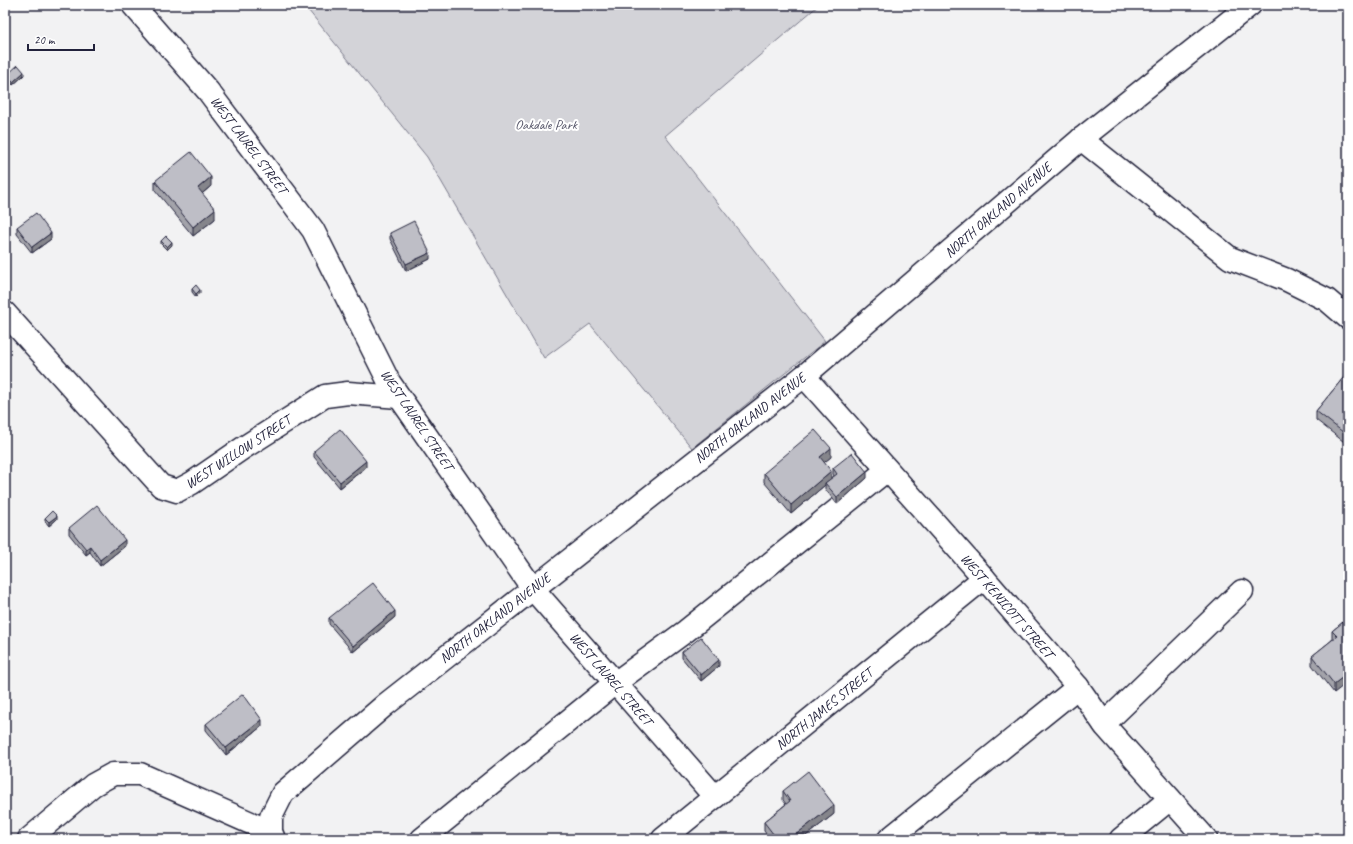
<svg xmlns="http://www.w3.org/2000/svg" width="1353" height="844" viewBox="0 0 1353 844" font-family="Caveat,sans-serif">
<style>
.green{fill:#d3d3d8;stroke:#7a7a8a}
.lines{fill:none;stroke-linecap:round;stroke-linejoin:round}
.minor-casing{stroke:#22223b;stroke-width:25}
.minor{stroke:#fff;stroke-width:22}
.wall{fill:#a3a3aa;stroke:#22223b}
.shaded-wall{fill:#85858b;stroke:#22223b}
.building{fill:#bebec6;stroke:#22223b}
.labels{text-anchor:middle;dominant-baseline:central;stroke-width:4;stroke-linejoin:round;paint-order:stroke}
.park-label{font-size:14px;fill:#57576a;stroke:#fff}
.street-label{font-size:14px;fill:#22223b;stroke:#fff}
</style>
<rect width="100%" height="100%" fill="#f2f2f3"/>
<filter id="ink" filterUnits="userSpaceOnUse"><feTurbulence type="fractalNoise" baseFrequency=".025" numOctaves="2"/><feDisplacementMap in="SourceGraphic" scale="8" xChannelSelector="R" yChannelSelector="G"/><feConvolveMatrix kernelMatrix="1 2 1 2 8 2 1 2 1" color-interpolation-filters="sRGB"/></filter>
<g filter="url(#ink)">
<!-- green -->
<path class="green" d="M304 5H819L665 136 825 341 692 448 590 324 544 358 427 157Z"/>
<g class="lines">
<!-- minor casing -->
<g class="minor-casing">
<g id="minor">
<path d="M133 5 208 91 313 230 389 382 533 589 715 797"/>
<path d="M1081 139 1230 258 1287 280 1327 300 1348 318"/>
<path d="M5 313 161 486 177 491 192 483 243 448 325 396 348 393 399 397"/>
<path d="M804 376 984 578 1078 687 1106 727 1206 839"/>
<path d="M1104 724 1242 591"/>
<path d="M29 839 93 785 113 774H140L271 832"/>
<path d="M274 839 271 832V817L283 793 385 705 804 376 1081 139 1250 5"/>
<path d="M422 839 615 683 686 631 887 470"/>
<path d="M663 839 984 578"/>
<path d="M889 839 1078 687"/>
<path d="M1121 839 1170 799"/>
</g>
</g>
<!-- minor -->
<use href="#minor" class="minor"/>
</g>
<!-- wall -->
<g class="wall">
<path d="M7 75H24L13 85 7 79Z"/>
<path d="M155 181 211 186 202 194 215 219 193 236 155 190Z"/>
<path d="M17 227 51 239 32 253 17 234Z"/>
<path d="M390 233 430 259 406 271 390 239Z"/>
<path d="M161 241 172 245 167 250 161 244Z"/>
<path d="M192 289 200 293 196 297 192 292Z"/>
<path d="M1348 372V445L1316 420V411Z"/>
<path d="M314 451 366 467 340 488 314 457Z"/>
<path d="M831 457 824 462 831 478 834 476 833 474V468L867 478 837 504 825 489V485L791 514 764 482V473Z"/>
<path d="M45 518 57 519 49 526 45 521Z"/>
<path d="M69 528 125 546 100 566 90 552 86 555 69 534Z"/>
<path d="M395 617 353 652 329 624V618Z"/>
<path d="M1348 618 1334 693 1312 665V656L1332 640V631Z"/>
<path d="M682 652 719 666 701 681 682 658Z"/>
<path d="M206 724 262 726 226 755 206 730Z"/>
<path d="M783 791 834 814 802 839H770L764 831V822L786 804 783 800Z"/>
</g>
<!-- shaded-wall -->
<g class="shaded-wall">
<path d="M24 72V75L13 85V82Z"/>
<path d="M211 177V186L198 197V188Z"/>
<path d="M215 209V219L193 236V227Z"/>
<path d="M51 233V239L32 253V247Z"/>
<path d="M172 242V245L167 250V247Z"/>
<path d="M430 253V259L406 271V264Z"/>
<path d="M200 290V293L196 297V294Z"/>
<path d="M831 448V457L820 466V457Z"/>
<path d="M366 461V467L340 488V482Z"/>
<path d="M831 471V480L825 483V485L791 514V505Z"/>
<path d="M867 472V478L837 504V497Z"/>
<path d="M57 516V519L49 526V522Z"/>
<path d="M125 540V546L100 566V560Z"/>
<path d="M90 546V552L86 555V549Z"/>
<path d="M395 611V617L353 652V646Z"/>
<path d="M719 660V666L701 681V675Z"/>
<path d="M1348 673V682L1334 693V684Z"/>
<path d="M262 720V726L226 755V748Z"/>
<path d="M834 805V814L802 839H790Z"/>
</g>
<!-- building -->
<g class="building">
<path d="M18 65 24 72 13 82 7 75Z"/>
<path d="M191 152 211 177 198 188 215 209 193 227 155 181Z"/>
<path d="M36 213 51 233 32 247 17 227Z"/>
<path d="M414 221 430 253 406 264 390 233Z"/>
<path d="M166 236 172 242 167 247 161 241Z"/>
<path d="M196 285 200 290 196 294 192 289Z"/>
<path d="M1348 372V436L1316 411Z"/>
<path d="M340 429 366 461 340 482 314 451Z"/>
<path d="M815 430 831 448 820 457 831 471 791 505 764 473Z"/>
<path d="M852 453 867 472 837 497 825 483 837 474 833 468Z"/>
<path d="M97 505 125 540 100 560 90 546 86 549 69 528Z"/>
<path d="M52 511 57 516 49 522 45 518Z"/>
<path d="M373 583 395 611 353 646 329 618Z"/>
<path d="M1348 618V673L1334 684 1312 656 1337 636 1332 631Z"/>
<path d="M701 637 719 660 701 675 682 652Z"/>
<path d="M243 694 262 720 226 748 206 724Z"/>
<path d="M808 771 834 805 790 839H777L764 822 790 801 783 791Z"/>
</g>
</g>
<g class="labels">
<!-- park labels -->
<g class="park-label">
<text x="546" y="124">Oakdale Park</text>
</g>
<!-- street labels -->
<g class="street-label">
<text transform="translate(249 145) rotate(53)">WEST LAUREL STREET</text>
<text transform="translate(998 210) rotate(-41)">NORTH OAKLAND AVENUE</text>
<text transform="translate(750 418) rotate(-38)">NORTH OAKLAND AVENUE</text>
<text transform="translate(417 420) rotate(56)">WEST LAUREL STREET</text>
<text transform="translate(238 452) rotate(-33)">WEST WILLOW STREET</text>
<text transform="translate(1007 606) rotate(49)">WEST KENICOTT STREET</text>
<text transform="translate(495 618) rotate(-38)">NORTH OAKLAND AVENUE</text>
<text transform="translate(611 679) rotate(49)">WEST LAUREL STREET</text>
<text transform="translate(824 709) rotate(-39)">NORTH JAMES STREET</text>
</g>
</g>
<!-- margin -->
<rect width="1353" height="844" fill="none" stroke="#fff" stroke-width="20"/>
<rect x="10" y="10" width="1333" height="824" fill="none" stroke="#22223b" stroke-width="1.5" filter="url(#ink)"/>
<!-- scale -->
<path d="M28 44v6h66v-6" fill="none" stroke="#22223b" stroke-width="2"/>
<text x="34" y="44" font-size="12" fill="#22223b" stroke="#ffffff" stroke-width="3" paint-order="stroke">20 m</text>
</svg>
